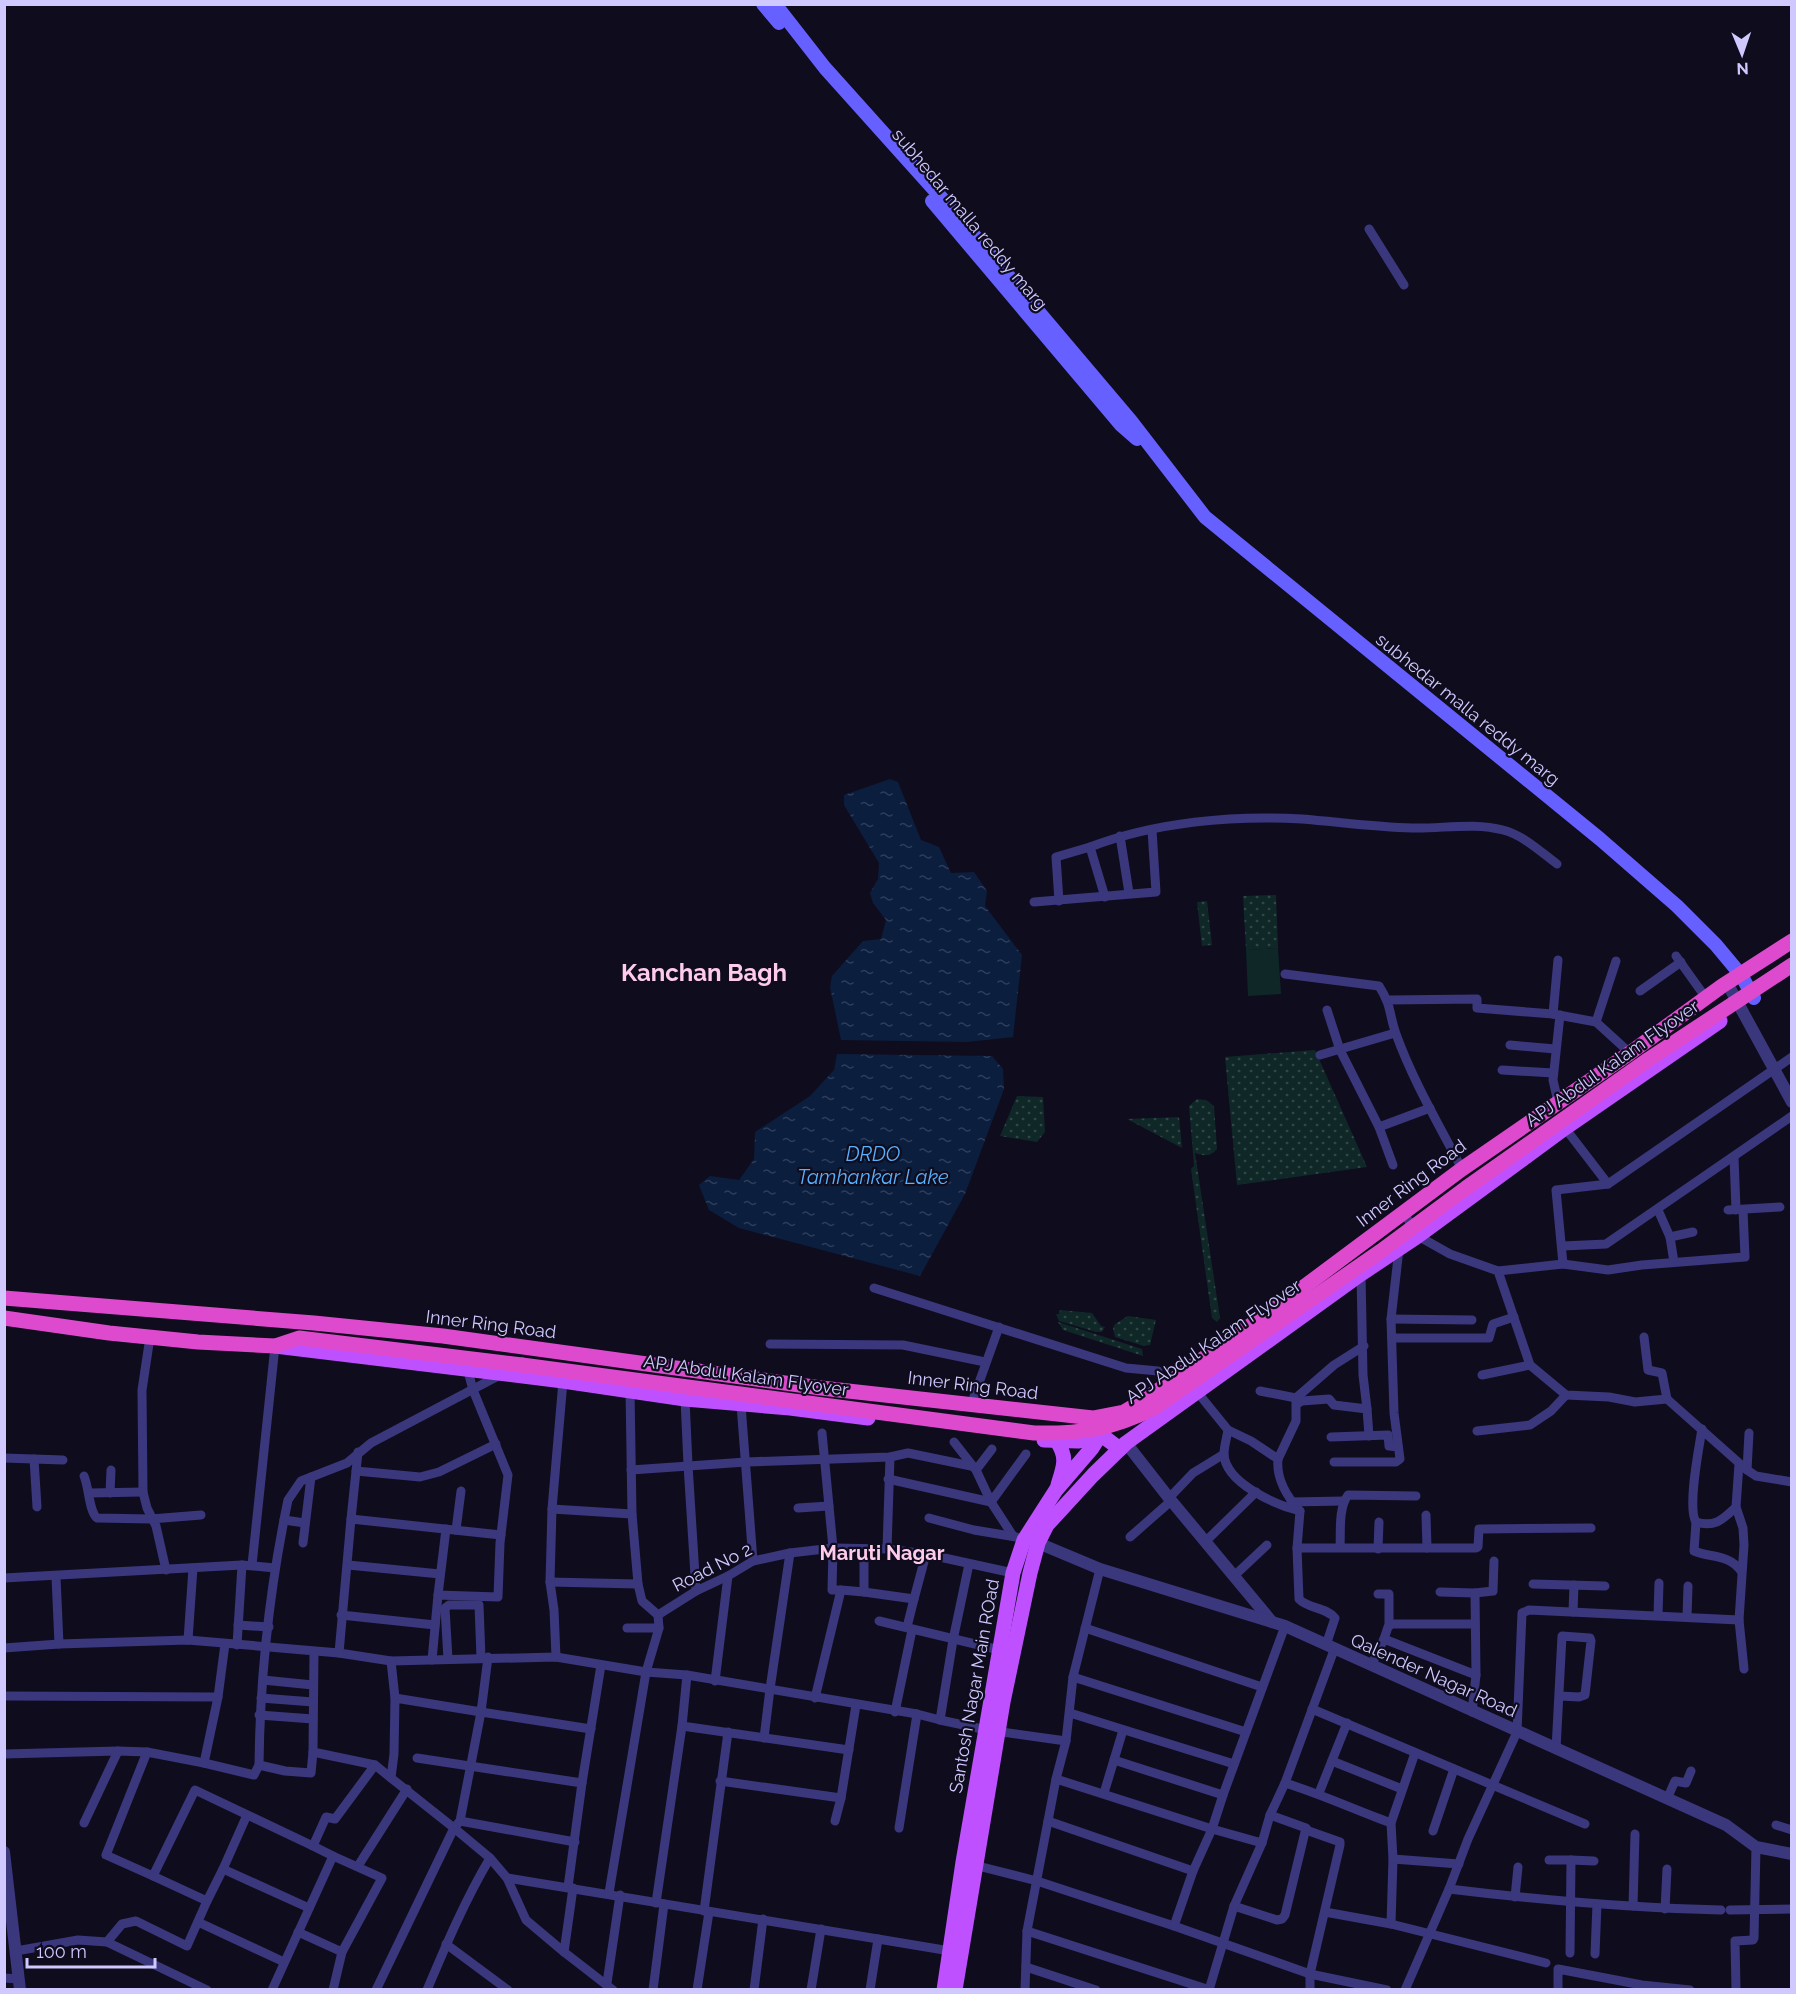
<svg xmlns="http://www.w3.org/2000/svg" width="1796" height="1994" viewBox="0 0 1796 1994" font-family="Raleway,sans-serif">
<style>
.grass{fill:url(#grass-dots)}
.pitch{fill:#0f2827}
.water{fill:url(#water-ripples)}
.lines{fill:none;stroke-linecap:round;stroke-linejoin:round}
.minor{stroke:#3a377d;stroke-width:9}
.tertiary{stroke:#3a377d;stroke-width:12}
.secondary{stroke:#6560ff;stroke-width:14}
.primary{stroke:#be50ff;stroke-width:15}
.trunk{stroke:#de4ace;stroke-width:15}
.trunk-bridge{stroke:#de4ace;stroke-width:15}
.labels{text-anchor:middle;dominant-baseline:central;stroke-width:4.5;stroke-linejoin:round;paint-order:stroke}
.street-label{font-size:18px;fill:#cfc9ff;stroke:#0f0c1e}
.water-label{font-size:20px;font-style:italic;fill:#57b1ff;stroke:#0f0c1e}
.neighbourhood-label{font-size:20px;font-weight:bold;fill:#ffcbec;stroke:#0f0c1e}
.district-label{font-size:24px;font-weight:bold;fill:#ffcbec;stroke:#0f0c1e}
</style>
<defs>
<pattern id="grass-dots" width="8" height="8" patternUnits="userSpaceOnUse" patternTransform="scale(1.5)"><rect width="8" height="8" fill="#0f2827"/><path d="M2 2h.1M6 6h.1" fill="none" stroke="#314647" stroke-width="1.8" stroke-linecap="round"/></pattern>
<pattern id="water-ripples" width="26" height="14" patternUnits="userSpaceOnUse" patternTransform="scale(1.5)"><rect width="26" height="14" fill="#0b1e3e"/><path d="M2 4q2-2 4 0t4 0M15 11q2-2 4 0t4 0" fill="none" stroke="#2e3d5b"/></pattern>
</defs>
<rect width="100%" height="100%" fill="#0f0c1e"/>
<!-- grass -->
<g class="grass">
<path d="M1276 895 1278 948 1246 950 1243 896Z"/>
<path d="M1207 901 1212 945 1202 946 1197 902Z"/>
<path d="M1315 1050 1367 1167 1237 1185 1225 1057Z"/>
<path d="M1017 1096 1043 1097 1045 1132 1037 1142 1000 1136Z"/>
<path d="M1197 1099 1206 1100 1214 1106 1217 1149C1210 1157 1204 1156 1195 1153L1220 1318 1217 1322 1212 1318 1191 1169 1194 1166 1189 1106Z"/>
<path d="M1179 1117 1182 1148 1127 1119Z"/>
<path d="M1060 1310 1092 1313 1101 1326 1105 1327 1102 1332H1096L1059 1321 1056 1314H1059Z"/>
<path d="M1128 1316 1156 1320 1150 1345 1144 1346 1115 1337 1113 1328 1115 1324Z"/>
<path d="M1058 1322 1142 1349 1143 1356 1063 1330Z"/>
</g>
<!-- pitch -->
<path class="pitch" d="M1278 948 1281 994 1248 996 1246 950Z"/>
<!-- water -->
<g class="water">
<path d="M890 779 898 782 921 840 939 847 951 873 974 872 987 891 985 906 1022 955 1013 1037 967 1042 841 1040 830 987 832 976 863 941 881 939 886 920 873 903 870 893 878 879 879 863 844 805V795Z"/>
<path d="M837 1054 992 1056 1003 1069 1004 1089 965 1194 920 1276 739 1228 709 1210 699 1185 710 1176 739 1180 754 1159 755 1132 810 1096 834 1070Z"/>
</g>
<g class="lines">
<!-- minor -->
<g class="minor">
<path d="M1369 229 1404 285"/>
<path d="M1120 836 1129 893"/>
<path d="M1105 897 1090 847C1156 822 1232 815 1302 819 1339 822 1375 827 1412 828 1441 829 1474 822 1503 830 1523 835 1541 852 1557 864"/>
<path d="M1059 901 1056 857 1090 847"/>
<path d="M1034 902 1156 892 1152 830"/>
<path d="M1676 956 1706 998"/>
<path d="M1285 974 1379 986C1392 1006 1389 1015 1396 1034 1413 1081 1439 1125 1462 1169"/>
<path d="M1640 991 1681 962"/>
<path d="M1388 1000 1477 999V1008L1553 1014 1596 1022 1630 1053"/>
<path d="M1327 1010 1340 1050 1379 1127"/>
<path d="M1553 1014 1558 960"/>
<path d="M1596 1022 1616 961"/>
<path d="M1510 1045 1555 1049"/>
<path d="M1320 1055 1395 1033"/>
<path d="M1502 1070 1553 1073"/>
<path d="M1558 1102 1553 1080 1560 1015"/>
<path d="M1565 1128 1608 1184"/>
<path d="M1734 1157 1736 1210"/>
<path d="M1393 1165 1379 1127 1430 1108"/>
<path d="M1658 1210 1670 1237 1693 1232"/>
<path d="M1728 1210 1780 1207"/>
<path d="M1743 1210 1745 1257 1642 1265 1608 1270 1563 1264 1556 1190 1608 1184 1792 1057"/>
<path d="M1404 1213 1418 1236 1450 1254 1498 1271 1530 1365 1566 1395 1609 1397 1635 1402 1667 1399 1747 1470 1756 1476 1792 1482"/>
<path d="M1670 1237 1674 1262"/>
<path d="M1563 1246 1606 1244 1792 1116"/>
<path d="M1498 1271 1563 1264"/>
<path d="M1361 1274 1363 1375 1367 1409"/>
<path d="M874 1288 1126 1368 1158 1371"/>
<path d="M1391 1319 1472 1320"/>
<path d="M150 1337 142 1390 143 1492 147 1508 156 1526 166 1570"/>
<path d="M1644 1337 1648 1370 1662 1373 1667 1399"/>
<path d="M1392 1338H1489L1493 1324 1514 1317"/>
<path d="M770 1344 903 1345 985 1362"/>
<path d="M1482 1375 1530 1365"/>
<path d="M630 1390 632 1514 638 1584 642 1601 658 1615 696 1591 728 1576 753 1561 790 1553 833 1548 887 1549 926 1554 1013 1573"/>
<path d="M1260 1391 1296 1398 1334 1365 1364 1346"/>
<path d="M1198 1393 1228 1430 1251 1441 1278 1459C1276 1478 1287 1497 1300 1511L1297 1548"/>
<path d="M685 1399 688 1465 696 1591"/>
<path d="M1297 1404 1302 1401 1329 1399 1334 1405 1367 1409 1369 1436"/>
<path d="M741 1405 753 1561"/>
<path d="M971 1405 999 1327"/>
<path d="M1702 1429C1699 1448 1687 1508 1696 1522 1715 1528 1723 1519 1736 1507"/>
<path d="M1228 1430C1227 1437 1224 1446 1224 1454 1225 1483 1276 1505 1300 1511"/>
<path d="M1477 1431 1530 1425 1551 1411 1566 1395"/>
<path d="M1331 1437 1388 1435 1389 1446 1398 1447"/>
<path d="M954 1442 976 1470 991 1502 1013 1536"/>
<path d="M4 1458 63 1460"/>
<path d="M34 1459 37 1507"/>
<path d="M1278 1459 1296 1421V1399"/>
<path d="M1334 1462H1396L1400 1459 1394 1413 1391 1319 1399 1249"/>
<path d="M631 1470 746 1462 890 1457 908 1453 971 1466"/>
<path d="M976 1470 992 1449"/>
<path d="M1747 1470 1749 1433"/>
<path d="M356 1471 420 1477 439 1472 496 1444"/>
<path d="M84 1476C89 1487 89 1512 97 1518L151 1519 201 1515"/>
<path d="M888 1479 991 1502 1026 1454"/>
<path d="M90 1493 143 1492"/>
<path d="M110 1493 111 1470"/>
<path d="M1169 1498 1193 1473 1224 1454"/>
<path d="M1291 1502 1344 1501"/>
<path d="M798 1508 829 1506"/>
<path d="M552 1509 632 1514"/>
<path d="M1426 1515 1427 1548"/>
<path d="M929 1518 974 1530 1016 1537"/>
<path d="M351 1519 358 1452"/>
<path d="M284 1520 305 1523"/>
<path d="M1696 1522 1694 1551C1711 1558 1729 1554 1741 1571"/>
<path d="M456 1530 461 1491"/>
<path d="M1130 1537 1171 1501"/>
<path d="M1205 1542 1256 1492"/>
<path d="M303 1543 311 1477"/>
<path d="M1340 1547C1341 1531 1338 1509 1348 1495L1416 1496"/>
<path d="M864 1549V1592L914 1599 926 1554"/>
<path d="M887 1549 890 1457"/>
<path d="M1378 1549 1379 1522"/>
<path d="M969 1564 953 1640 940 1720 987 1730 1066 1741"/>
<path d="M252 1565 275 1346"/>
<path d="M348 1565 440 1574"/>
<path d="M1234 1576 1267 1545"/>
<path d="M56 1577 59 1644"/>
<path d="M4 1578 242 1565 275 1568"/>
<path d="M550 1582 638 1584"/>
<path d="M1533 1584 1605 1586"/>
<path d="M841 1590 864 1592"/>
<path d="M1440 1592 1475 1593 1493 1591 1494 1561"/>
<path d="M1378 1594H1389V1625"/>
<path d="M438 1595 446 1529"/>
<path d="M1573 1612 1574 1585"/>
<path d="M341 1615 435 1625"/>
<path d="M1658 1615 1659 1583"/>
<path d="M1687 1617 1688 1586"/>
<path d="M1739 1620 1744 1669"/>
<path d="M879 1621 1000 1650"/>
<path d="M238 1625 269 1627"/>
<path d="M907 1627 914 1599"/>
<path d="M627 1628H659"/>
<path d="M1085 1628 1262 1687"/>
<path d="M1384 1639 1388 1627 1392 1624H1475"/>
<path d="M188 1640 193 1568"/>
<path d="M225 1644 218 1697 204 1763 254 1775 259 1765 285 1771 311 1773 313 1752"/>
<path d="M237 1645 242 1565"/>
<path d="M1326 1645 1335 1618C1326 1607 1308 1609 1299 1599L1297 1548H1476L1478 1547 1479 1529 1591 1528"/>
<path d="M4 1648 59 1644 188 1640 339 1653 391 1661 556 1657 646 1672 687 1675 917 1714 940 1720"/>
<path d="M314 1652 313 1752 375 1765 391 1778"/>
<path d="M339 1653 351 1519 501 1535"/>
<path d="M556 1657 554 1610 550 1582 552 1509 563 1381"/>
<path d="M448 1659 445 1608 449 1605H479L481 1658"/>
<path d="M432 1660 438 1595 498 1597 500 1543 508 1475 473 1390 468 1371"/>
<path d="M391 1661 395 1698"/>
<path d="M1371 1666 1384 1639 1476 1675"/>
<path d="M1073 1677 1246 1732"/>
<path d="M263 1680 313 1685"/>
<path d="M715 1681 728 1576"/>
<path d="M4 1696 218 1697"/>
<path d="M261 1698 313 1702"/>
<path d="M815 1698 841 1590H832L833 1548 822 1433"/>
<path d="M1312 1709 1585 1824"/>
<path d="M895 1712 912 1630"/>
<path d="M1472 1712 1476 1675 1475 1593"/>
<path d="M1070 1713 1234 1764"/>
<path d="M259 1715 313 1719"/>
<path d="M682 1726 849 1750"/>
<path d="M591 1729 481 1712 460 1821 454 1828 490 1858 507 1878 526 1920 564 1952 613 1990"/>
<path d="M764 1738 770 1689 790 1553"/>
<path d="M1556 1749 1562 1636 1590 1638 1591 1641 1585 1695 1579 1697 1560 1696"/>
<path d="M147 1752 106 1855 153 1876 195 1790 313 1846"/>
<path d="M4 1754 118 1751 147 1752 204 1763"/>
<path d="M417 1758 582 1783"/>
<path d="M1114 1760 1223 1795"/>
<path d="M1332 1761 1402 1789"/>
<path d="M259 1765C260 1676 270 1586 288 1500L301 1481 347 1463 371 1443 500 1375"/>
<path d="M1056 1779 1212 1829 1262 1843"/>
<path d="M720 1781 841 1798"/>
<path d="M1285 1783C1321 1794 1355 1810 1391 1823L1393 1859 1391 1924"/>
<path d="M1104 1793 1123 1730"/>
<path d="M1319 1793 1347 1723"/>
<path d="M1667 1799 1675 1781 1686 1783 1691 1771"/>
<path d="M460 1821 575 1842"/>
<path d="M835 1821 841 1798 856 1705"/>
<path d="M1048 1821 1193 1871"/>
<path d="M84 1823 118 1751"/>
<path d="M1391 1823 1415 1753"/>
<path d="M1776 1825 1792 1830"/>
<path d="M899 1828 917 1714"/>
<path d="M1306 1830 1340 1842V1845L1310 1974V1990"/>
<path d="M1433 1831 1454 1769"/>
<path d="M333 1856 313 1846 326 1817 335 1819 375 1765"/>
<path d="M1393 1859 1459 1864"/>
<path d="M1549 1860H1571"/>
<path d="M974 1865 1037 1881 1174 1926 1310 1974 1387 1990"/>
<path d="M358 1866 407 1789"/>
<path d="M223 1869 309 1908"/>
<path d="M153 1876 207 1901 223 1869 247 1815"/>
<path d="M507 1878 878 1939"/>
<path d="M568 1887 582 1783 601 1665"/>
<path d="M1449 1889C1540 1900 1630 1908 1721 1910"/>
<path d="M609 1893 646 1672 659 1628 658 1615"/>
<path d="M1515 1897 1518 1867"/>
<path d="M656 1903 682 1726 687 1675"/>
<path d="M1234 1906 1277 1920 1282 1919 1285 1915 1306 1828 1270 1815"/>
<path d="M1633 1906 1635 1834"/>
<path d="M1665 1909 1667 1869"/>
<path d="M1730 1910 1792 1909"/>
<path d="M704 1911 728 1732"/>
<path d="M1325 1912 1391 1924 1546 1963"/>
<path d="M198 1922 284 1962"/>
<path d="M1174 1926 1193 1871 1212 1829 1223 1795 1285 1626"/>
<path d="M1027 1931 1210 1990"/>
<path d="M298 1932 342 1952"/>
<path d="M107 1942 122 1924 136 1921 187 1946 207 1901"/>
<path d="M446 1944 508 1990"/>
<path d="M16 1951 78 1940 107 1942 207 1990"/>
<path d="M564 1952 573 1888"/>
<path d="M1570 1953 1571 1860 1594 1861"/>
<path d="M1595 1954 1597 1904"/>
<path d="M1026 1967 1096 1990"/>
<path d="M4 1978 19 1979"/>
<path d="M607 1983 620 1895"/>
<path d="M272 1990 333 1856 382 1878 342 1952 333 1990"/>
<path d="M376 1990 454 1828 391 1778 394 1754 395 1698 481 1712 488 1657"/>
<path d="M427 1990C446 1945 465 1900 490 1858"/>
<path d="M653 1990 664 1904"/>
<path d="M697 1990 709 1912"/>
<path d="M754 1990 763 1919"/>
<path d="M811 1990 821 1929"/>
<path d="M870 1990 878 1939 950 1951"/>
<path d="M1025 1990 1027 1931 1056 1779 1066 1741 1073 1677 1100 1569"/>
<path d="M1209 1990 1234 1906 1262 1843 1270 1815 1285 1783 1334 1650"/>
<path d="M1405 1990 1449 1889 1468 1839 1517 1732 1522 1613 1529 1610 1739 1620 1744 1545 1743 1528 1736 1507 1739 1464"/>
<path d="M1558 1990V1969L1642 1985 1690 1990"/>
<path d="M1736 1990 1735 1941 1753 1940 1754 1938 1756 1847"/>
</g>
<!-- tertiary -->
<g class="tertiary">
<path d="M1727 983 1792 1102"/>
<path d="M1126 1443 1169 1498 1272 1622"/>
<path d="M1038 1543 1100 1569 1285 1626 1726 1825 1756 1847 1792 1854"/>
<path d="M4 1852 20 1990"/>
</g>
<!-- secondary -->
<g class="secondary">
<path d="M763 4 779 23"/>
<path d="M775 4 825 68 956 214 1131 421 1205 517 1600 839 1677 906 1716 945 1741 975 1754 998"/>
<path d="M932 201 1121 425 1137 439"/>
</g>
<!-- primary -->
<g class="primary">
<path d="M275 1346 563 1381 685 1399 790 1408 868 1418"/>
<path d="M1044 1440 1078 1441 1104 1437 1120 1449"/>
<path d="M1056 1440C1068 1457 1064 1466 1058 1485"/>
<path d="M944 1990 963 1862 1013 1573 1024 1540 1056 1490 1092 1448 1102 1432"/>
<path d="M955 1990 1003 1702 1030 1573 1038 1543 1047 1525 1093 1475 1126 1443 1361 1274 1418 1236 1565 1128 1720 1021"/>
</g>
<!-- trunk -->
<g class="trunk">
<path d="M4 1298 314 1323 443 1336 821 1388 1093 1418 1124 1412 1146 1399 1285 1301 1462 1169 1630 1053 1722 986 1792 941"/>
<path d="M4 1318 109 1333 198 1342 275 1346 299 1338 522 1365"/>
</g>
<!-- trunk-bridge -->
<path class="trunk-bridge" d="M522 1365 1034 1433C1081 1434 1112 1429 1154 1408L1381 1251 1466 1188 1649 1059 1792 965"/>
</g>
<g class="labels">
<!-- street labels -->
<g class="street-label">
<text transform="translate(970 219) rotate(50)">subhedar malla reddy marg</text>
<text transform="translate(1468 709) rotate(39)">subhedar malla reddy marg</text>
<text transform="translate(1612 1063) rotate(-35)">APJ Abdul Kalam Flyover</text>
<text transform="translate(1411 1183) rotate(-37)">Inner Ring Road</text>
<text transform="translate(491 1324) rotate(7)">Inner Ring Road</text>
<text transform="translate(1213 1341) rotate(-34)">APJ Abdul Kalam Flyover</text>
<text transform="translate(746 1375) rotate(8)">APJ Abdul Kalam Flyover</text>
<text transform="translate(973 1385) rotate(7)">Inner Ring Road</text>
<text transform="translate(712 1567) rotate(-27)">Road No 2</text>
<text transform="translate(1434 1675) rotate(24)">Qalender Nagar Road</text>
<text transform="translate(974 1686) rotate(-80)">Santosh Nagar Main ROad</text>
</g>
<!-- water labels -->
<g class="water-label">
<text x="873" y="1154">DRDO<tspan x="873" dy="23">Tamhankar Lake</tspan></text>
</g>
<!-- neighbourhood labels -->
<g class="neighbourhood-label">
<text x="882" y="1553">Maruti Nagar</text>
</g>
<!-- district labels -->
<g class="district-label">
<text x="704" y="972">Kanchan Bagh</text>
</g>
</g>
<!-- border -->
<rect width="1796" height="1994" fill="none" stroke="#cfc9ff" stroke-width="12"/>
<!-- north arrow -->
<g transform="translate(1742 54) rotate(178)" stroke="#0f0c1e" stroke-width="4.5" paint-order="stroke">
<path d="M0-4.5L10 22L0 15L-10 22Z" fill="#cfc9ff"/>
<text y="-9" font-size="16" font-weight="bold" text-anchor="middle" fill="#cfc9ff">N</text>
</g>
<!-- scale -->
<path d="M27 1958v9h128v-9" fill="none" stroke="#cfc9ff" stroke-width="3"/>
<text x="36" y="1958" font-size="18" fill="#cfc9ff" stroke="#0f0c1e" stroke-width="4.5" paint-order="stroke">100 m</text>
</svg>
